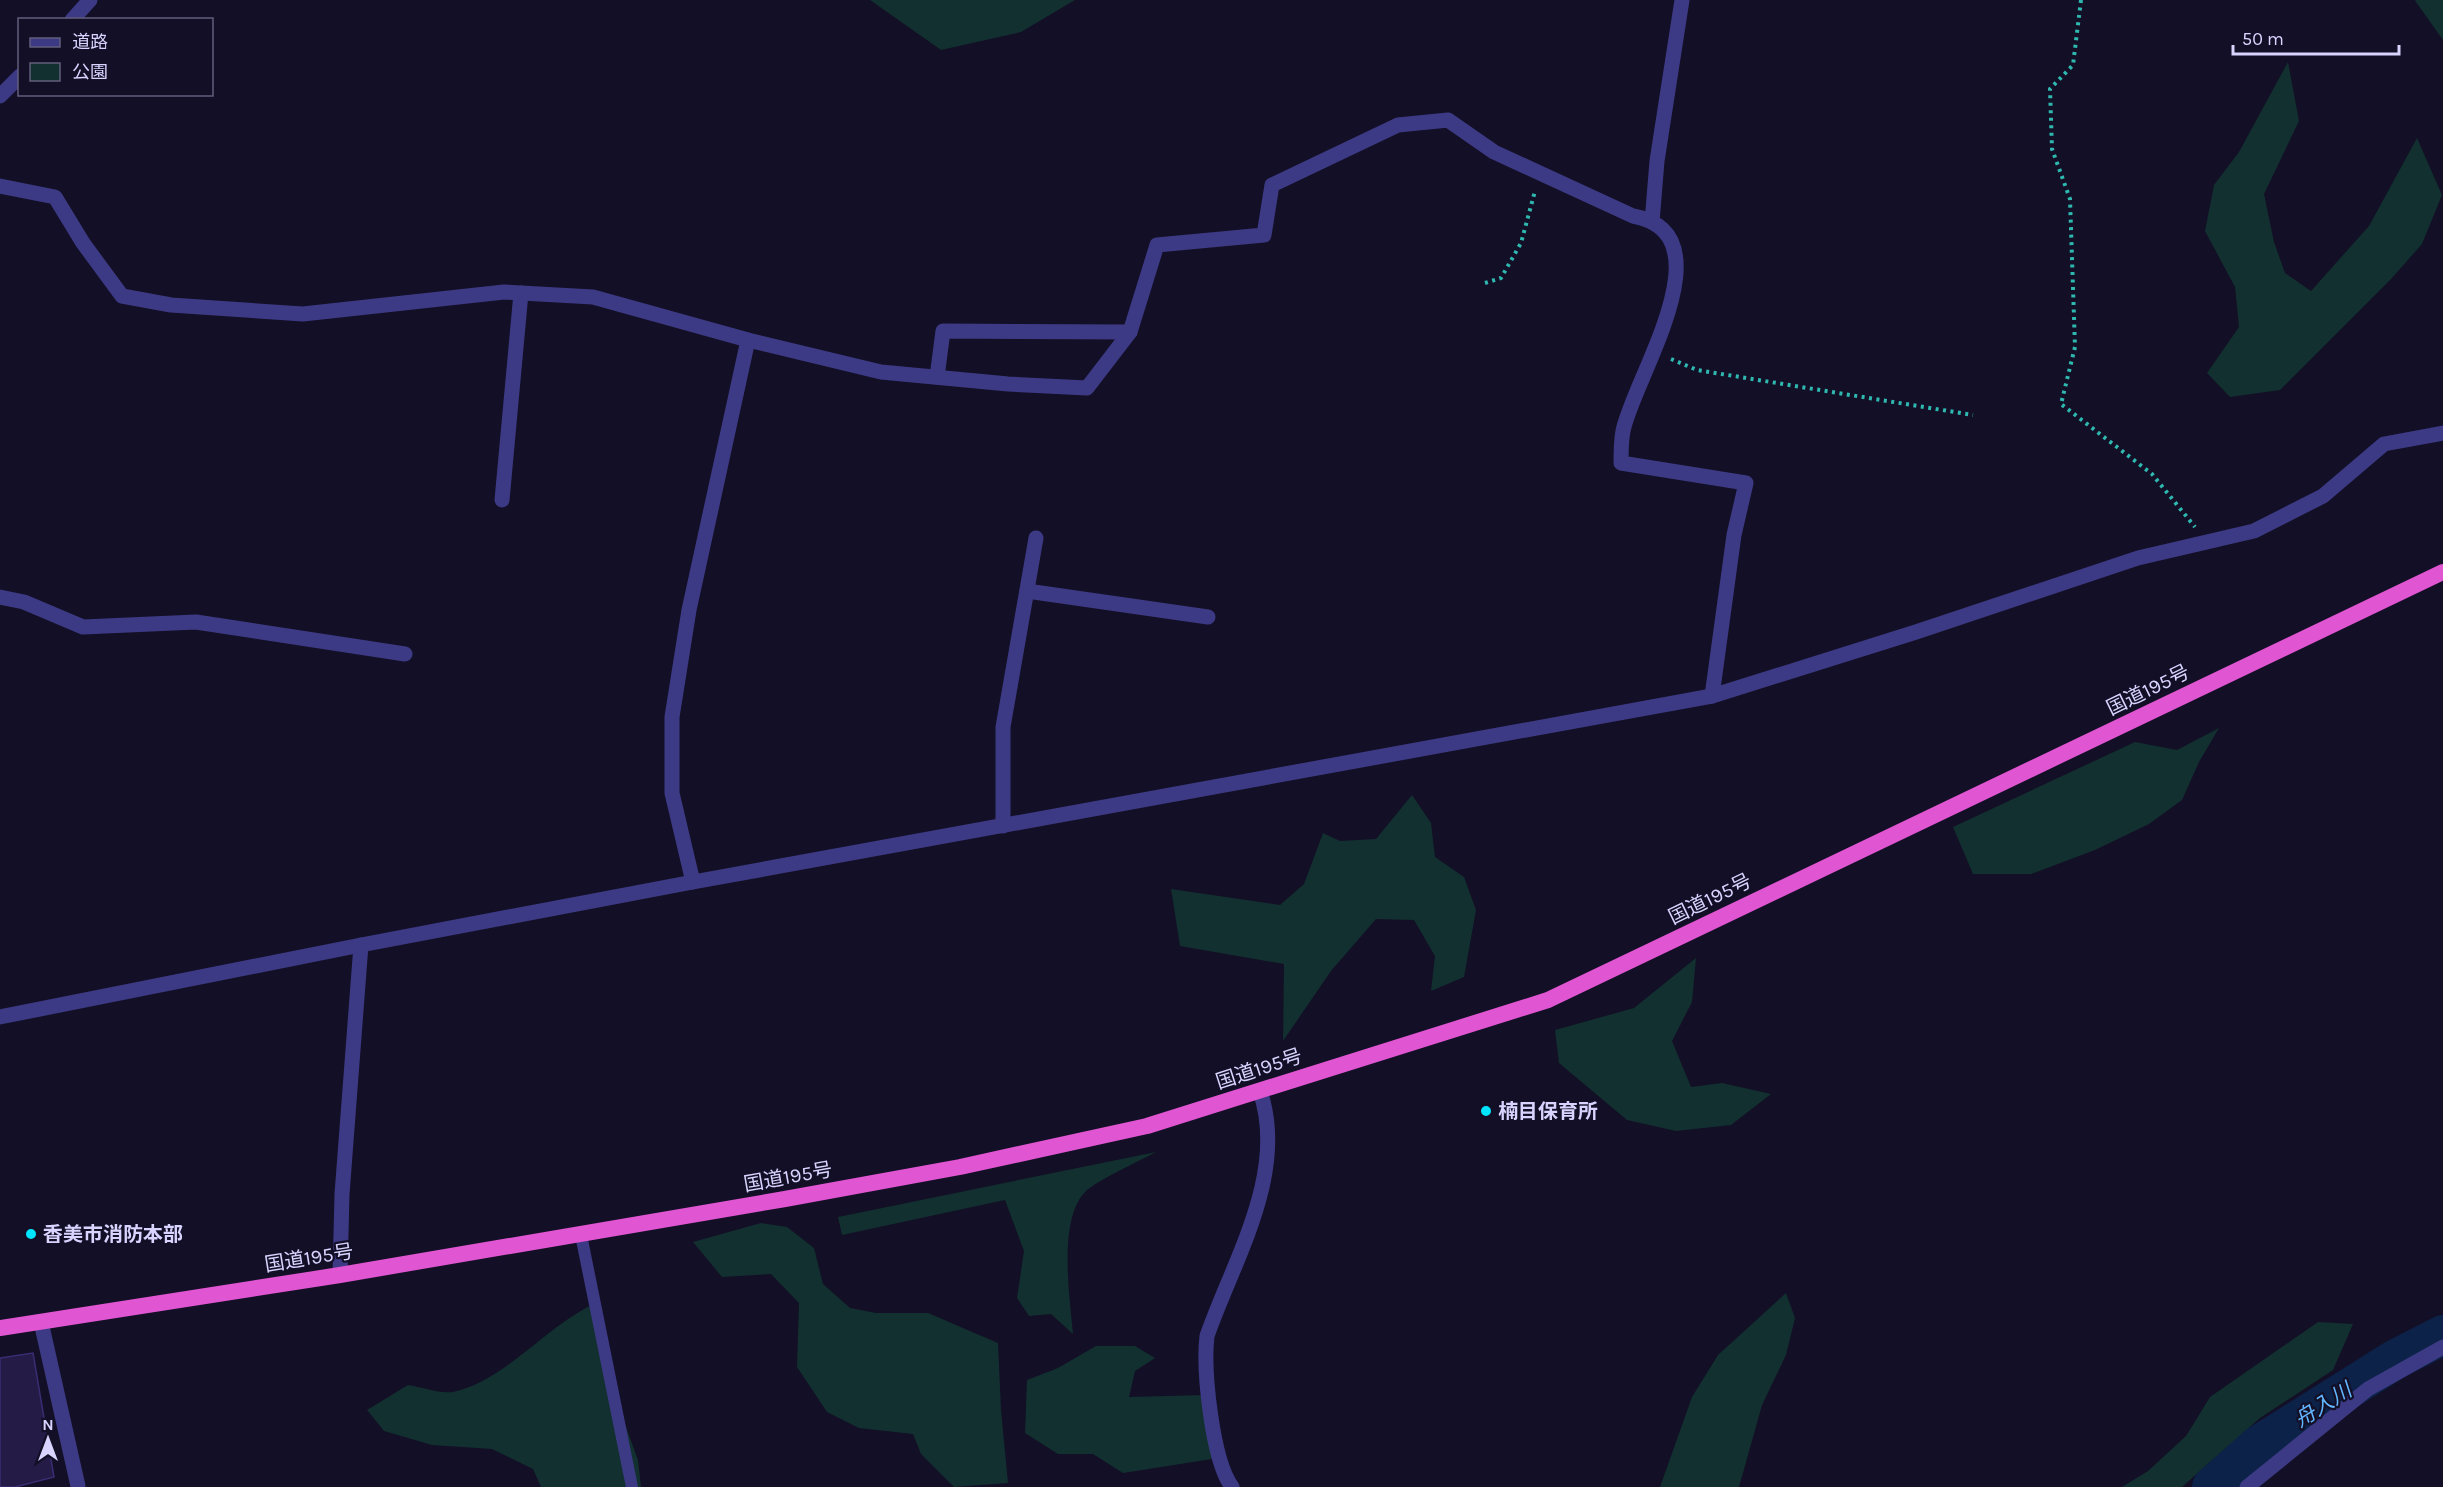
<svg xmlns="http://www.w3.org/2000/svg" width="2443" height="1487" viewBox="0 0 2443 1487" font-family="Karla,'Noto Sans JP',sans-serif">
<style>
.green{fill:#12302f}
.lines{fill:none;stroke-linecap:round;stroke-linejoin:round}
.river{stroke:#0c2248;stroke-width:40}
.building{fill:#241b47;stroke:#3b2d73;stroke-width:1.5}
.path{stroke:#2fb8b0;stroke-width:4;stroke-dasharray:3 4.5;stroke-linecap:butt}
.service{stroke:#3d3a85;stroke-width:12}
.minor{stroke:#3d3a85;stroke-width:15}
.trunk{stroke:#e055d1;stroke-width:16}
.poi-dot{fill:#00e5ff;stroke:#130f26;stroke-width:2}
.labels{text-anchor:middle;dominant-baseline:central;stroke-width:4.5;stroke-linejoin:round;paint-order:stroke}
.street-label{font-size:20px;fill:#d9d4ff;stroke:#130f26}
.poi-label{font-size:20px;font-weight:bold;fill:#d9d4ff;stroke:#130f26;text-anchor:start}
.water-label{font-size:21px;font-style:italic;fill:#62b6ff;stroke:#130f26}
</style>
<rect width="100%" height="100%" fill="#130f26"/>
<!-- green -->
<g class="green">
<path d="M870 0H1075L1021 32 941 50Z"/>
<path d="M2415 0H2443V40L2416 2Z"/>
<path d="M2288 62 2299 121 2264 194 2274 242 2285 273 2311 291 2369 226 2417 138 2442 195 2422 244 2392 278 2280 390 2230 397 2207 373 2239 327 2235 287 2205 231 2214 185 2239 152Z"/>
<path d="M2219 728 2199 762 2182 800 2149 824 2095 850 2031 874H1973L1953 827 2135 742 2177 750Z"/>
<path d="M1412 795 1431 823 1435 857 1464 877 1476 910 1464 977 1431 991 1435 956 1414 920 1376 919 1331 971 1283 1041 1284 964 1180 946 1171 889 1280 905 1304 884 1323 833 1340 841 1376 839Z"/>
<path d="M1696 958 1692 1002 1672 1041 1691 1087 1722 1083 1771 1094 1731 1125 1676 1131 1627 1120 1559 1063 1555 1030 1634 1008Z"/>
<path d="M1156 1152C1136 1163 1105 1176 1087 1190 1057 1217 1070 1298 1073 1334L1051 1314 1029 1316 1017 1298 1024 1251 1005 1200 842 1235 838 1217Z"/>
<path d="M761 1223 787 1227 814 1248 823 1284 850 1308 876 1313H928L998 1343 1001 1410 1008 1483 954 1487 921 1454 913 1434 859 1428 827 1412 797 1367 799 1303 771 1274 722 1277 693 1242Z"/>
<path d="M1786 1293 1795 1318 1786 1355 1762 1405 1739 1487H1660L1692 1397 1718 1355Z"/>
<path d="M598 1302 621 1413 638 1460 641 1487H541L533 1469 492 1449 432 1445 384 1431 367 1410 408 1385C421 1387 440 1394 453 1392 507 1380 546 1325 598 1302Z"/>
<path d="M2318 1322 2353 1324 2333 1370 2260 1418 2182 1487H2122L2148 1471 2186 1436 2210 1397Z"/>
<path d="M1096 1346H1135L1155 1358 1135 1371 1129 1397 1206 1395 1212 1459 1123 1473 1093 1454H1058L1025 1433 1027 1380 1058 1368Z"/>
</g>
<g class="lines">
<!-- river -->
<path class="river" d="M2212 1487 2259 1445 2396 1359 2443 1335"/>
</g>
<!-- building -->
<path class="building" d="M33 1353 54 1477 15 1487H0V1358Z"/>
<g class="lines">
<!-- path -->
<g class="path">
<path d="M2081 0 2073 65 2050 89 2052 149 2070 199 2075 347 2061 404 2152 474 2195 527"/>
<path d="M1485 283 1501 278 1521 243 1535 191"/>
<path d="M1671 359 1697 370 1973 415"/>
</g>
<!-- service -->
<path class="service" d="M581 1235 632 1487"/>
<!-- minor -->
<g class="minor">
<path d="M72 20 90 0"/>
<path d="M0 96 20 76"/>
<path d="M0 186 55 197 83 243 122 296 171 305 303 314 504 292 593 297 748 340 881 372 1008 384 1087 388 1130 332 1157 245 1264 235 1272 185 1398 125 1448 120 1494 152 1633 216C1731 234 1633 379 1623 431 1621 441 1621 453 1621 463L1746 483 1734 535 1712 696"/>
<path d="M1652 222 1657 161 1682 0"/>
<path d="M937 377 943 331 1130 332"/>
<path d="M502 500 521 293"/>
<path d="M1027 591 1208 617"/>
<path d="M0 597 24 602 83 627 196 622 405 654"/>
<path d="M1003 826V727L1036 538"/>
<path d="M693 882 672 793V717L689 610 748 340"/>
<path d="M0 1017 361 945 693 882 1712 696 1916 632 2138 558 2254 531 2323 496 2384 444 2443 433"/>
<path d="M340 1275 342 1194 361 945"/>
<path d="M41 1322 78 1486"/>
<path d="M1232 1487C1212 1460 1203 1370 1207 1336 1234 1259 1288 1173 1260 1091"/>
<path d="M2247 1487 2368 1389 2443 1347"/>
</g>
<!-- trunk -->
<path class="trunk" d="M0 1328 340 1275 785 1199 960 1167 1147 1126 1548 1000 2443 572"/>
</g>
<!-- markers -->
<g class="poi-dot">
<circle cx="1486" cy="1111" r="6"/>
<circle cx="31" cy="1234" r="6"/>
</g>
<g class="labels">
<!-- street labels -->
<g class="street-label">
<text transform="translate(2148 690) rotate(-26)">国道195号</text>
<text transform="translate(1710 899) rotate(-26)">国道195号</text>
<text transform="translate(1259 1069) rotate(-18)">国道195号</text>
<text transform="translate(788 1177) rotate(-10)">国道195号</text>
<text transform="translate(309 1258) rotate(-9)">国道195号</text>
</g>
<!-- poi labels -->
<g class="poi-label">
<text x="1498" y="1111">楠目保育所</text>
<text x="43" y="1234">香美市消防本部</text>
</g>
<!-- water labels -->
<g class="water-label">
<text transform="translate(2323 1405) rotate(-32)">舟入川</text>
</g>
</g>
<!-- legend -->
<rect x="18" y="18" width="195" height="78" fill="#130f26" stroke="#625e7d" stroke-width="1.5"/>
<rect x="30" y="38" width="30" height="9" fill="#3d3a85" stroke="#625e7d" stroke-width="1.5"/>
<text x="72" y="48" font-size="18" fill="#d9d4ff">道路</text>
<rect x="30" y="63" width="30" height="18" fill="#12302f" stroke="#625e7d" stroke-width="1.5"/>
<text x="72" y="78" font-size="18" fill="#d9d4ff">公園</text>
<!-- north arrow -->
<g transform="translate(48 1439)" stroke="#130f26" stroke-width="4.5" paint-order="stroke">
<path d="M0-4.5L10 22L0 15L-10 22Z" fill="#d9d4ff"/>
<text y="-9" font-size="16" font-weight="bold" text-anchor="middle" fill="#d9d4ff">N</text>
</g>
<!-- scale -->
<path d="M2233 45v9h166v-9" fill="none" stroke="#d9d4ff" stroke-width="3"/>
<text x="2242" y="45" font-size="18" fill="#d9d4ff" stroke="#130f26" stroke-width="4.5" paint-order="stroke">50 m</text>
</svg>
